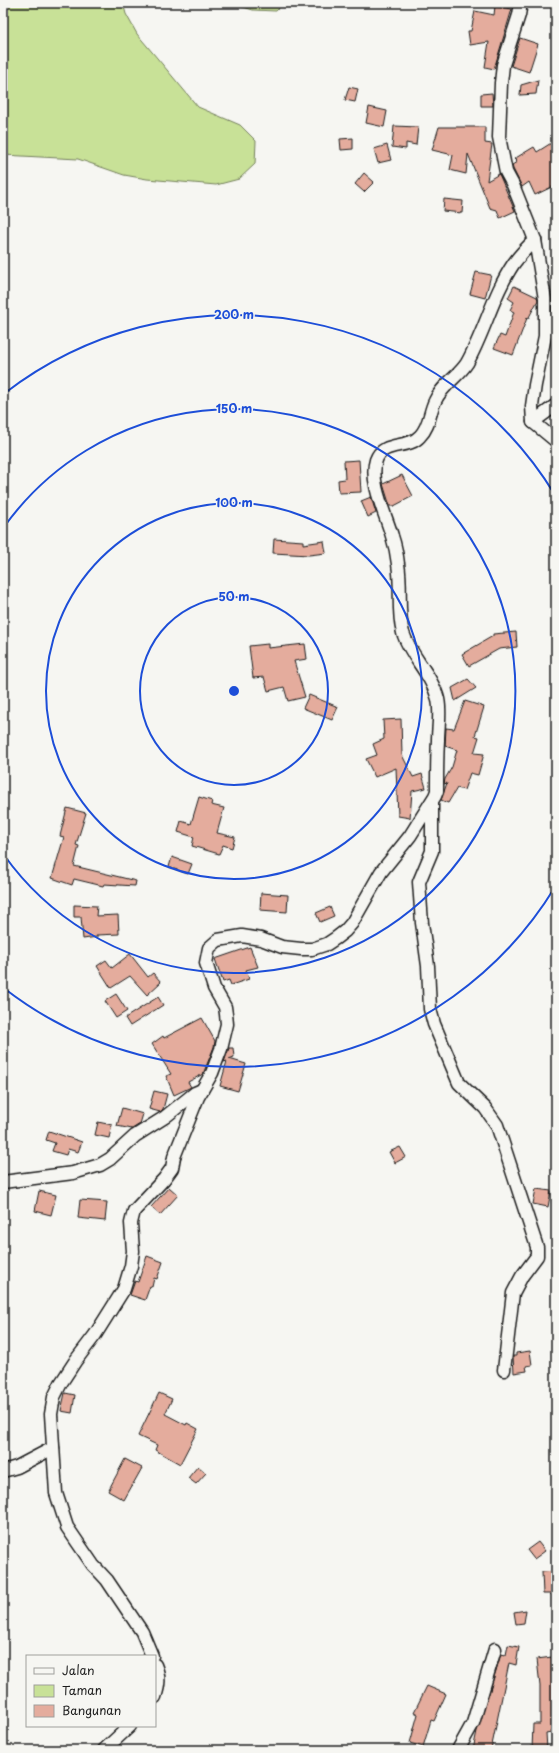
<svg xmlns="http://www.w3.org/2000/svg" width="559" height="1753" viewBox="0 0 559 1753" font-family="'Playpen Sans',sans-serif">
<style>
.green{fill:#c8e197;stroke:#727e5a}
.building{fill:#e4ac9d;stroke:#1c1c1c}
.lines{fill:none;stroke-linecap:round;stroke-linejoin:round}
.street-casing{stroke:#1c1c1c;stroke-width:15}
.street{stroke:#f6f6f2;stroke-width:12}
.ring{fill:none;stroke:#1d4ed8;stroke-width:2}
.centre{fill:#1d4ed8;stroke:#f6f6f2;stroke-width:2}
.ring-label{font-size:12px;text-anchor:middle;font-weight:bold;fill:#1d4ed8;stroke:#f6f6f2;stroke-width:3;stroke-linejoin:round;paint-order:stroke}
</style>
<rect width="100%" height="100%" fill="#f6f6f2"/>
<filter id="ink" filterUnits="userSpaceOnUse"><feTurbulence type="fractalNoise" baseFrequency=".025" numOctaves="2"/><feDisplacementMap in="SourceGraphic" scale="8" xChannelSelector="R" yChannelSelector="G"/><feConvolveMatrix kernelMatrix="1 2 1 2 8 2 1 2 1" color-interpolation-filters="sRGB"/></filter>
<g filter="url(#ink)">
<!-- green -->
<g class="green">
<path d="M3 3H123L126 14 137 34 198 107 240 125 256 141 255 164 239 179 216 185 147 179 124 175 78 159 3 155Z"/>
<path d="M230 3H284L276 11 253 10Z"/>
</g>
<!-- building -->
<g class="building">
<path d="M495 6 512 9 494 69 485 67 489 42 470 45 468 31H471L475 11 494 15Z"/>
<path d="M520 38 538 44 529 72 511 66Z"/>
<path d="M538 80 536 94 520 95 521 85Z"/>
<path d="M349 87 358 89 355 102 345 100Z"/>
<path d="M492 93 493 106H481V94Z"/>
<path d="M369 107 387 111 384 127 366 123Z"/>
<path d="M394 126 418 127 416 145 406 143V149L392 147Z"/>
<path d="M439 127H485V143L492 144 487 181 499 174 515 211 500 218 497 210 490 208 468 154 466 174 450 170 453 155 432 150Z"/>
<path d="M353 138V149L341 150 340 139Z"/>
<path d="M556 140V185L535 195 529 182 522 187 513 169 512 165 517 162 514 159 534 147 537 152Z"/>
<path d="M387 145 391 160 378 163 374 149Z"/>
<path d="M364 173 374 182 364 192 355 184Z"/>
<path d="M444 199 463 201 462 213 443 211Z"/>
<path d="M476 272 491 275 485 298 470 294Z"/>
<path d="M514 286 537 297 538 300 528 319 527 318 513 355 494 348 500 335 505 337 514 312 510 310 514 302 508 298Z"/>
<path d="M359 460 361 492 339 493 338 480 345 479 344 461Z"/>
<path d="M402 475 413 496 394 506H390L383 484Z"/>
<path d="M371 497 376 513 368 517 361 501Z"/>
<path d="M274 539 303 541V544L324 541 326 553 309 555 273 553Z"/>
<path d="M516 632 517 647 499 649 469 666 462 654 493 636V634Z"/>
<path d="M268 644V648L305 644 307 659 294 661 305 697 288 701 284 687 268 691 264 677 253 678 249 646Z"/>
<path d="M468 679 476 688 455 701 452 688Z"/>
<path d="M309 695 338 707 332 720 303 708Z"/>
<path d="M465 701 484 707 475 736 479 737 474 753 484 754 478 775 470 773 464 790 457 788 448 803 441 800 447 783 444 784 445 779 452 767 457 750 445 746 446 728 454 729Z"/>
<path d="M401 719 402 755 413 777 422 774 426 788 412 791 410 818 398 816 396 768 375 777 366 759 377 755 373 744 384 739 383 720Z"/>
<path d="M199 797 212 801 211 805 224 808 217 833 235 837 232 848 223 845 219 854 192 846 194 837 178 832 181 821 191 824Z"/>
<path d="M67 808 86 813 76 845 79 846 74 866 136 881 135 886 104 884 103 886 74 879 72 885 52 878 64 837 60 836Z"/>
<path d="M172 857 192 864 188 874 169 867Z"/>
<path d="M261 893 288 895 287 912 260 910Z"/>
<path d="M74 905 97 906 96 916 118 915 119 934 97 935V937L83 939 81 917H74Z"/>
<path d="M330 907 334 916 320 922 316 913Z"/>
<path d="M250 947 258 967 246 970 249 979 231 985 229 980 223 982 215 959Z"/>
<path d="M130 954 148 977 153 973 161 982 147 995 130 976 111 988 97 966 106 960 112 968Z"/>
<path d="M116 994 127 1011 116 1018 105 1001Z"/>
<path d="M158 997 163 1005 130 1026 125 1018Z"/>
<path d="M202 1018 215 1041 214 1047 203 1074 188 1082 191 1087 189 1088 174 1095 166 1076 171 1074 152 1044 163 1036 164 1038Z"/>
<path d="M229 1048H233L234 1057 229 1059 246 1064 238 1091 220 1086 227 1061 224 1062Z"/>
<path d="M154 1091 167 1094 163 1109 160 1112 149 1109Z"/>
<path d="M122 1108 143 1114 140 1124 132 1129 117 1126Z"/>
<path d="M98 1122 112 1125 109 1138 95 1135Z"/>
<path d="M49 1131 82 1142 78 1152 68 1149 66 1155 52 1151 55 1143 46 1140Z"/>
<path d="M400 1147 406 1157 395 1163 389 1152Z"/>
<path d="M169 1187 178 1195 160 1215 151 1207Z"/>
<path d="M536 1189 551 1191 548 1207 533 1204Z"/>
<path d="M39 1191 56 1195 51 1215 35 1211Z"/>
<path d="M80 1200 107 1202 105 1221 78 1218Z"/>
<path d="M147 1256 163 1262 157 1279 154 1278 152 1287 150 1286 145 1300 130 1295 135 1281 138 1282Z"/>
<path d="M530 1351 532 1365 526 1366 527 1371 514 1373 513 1356H516V1353Z"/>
<path d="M65 1393 75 1395 72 1413 61 1411Z"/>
<path d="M159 1393 172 1399 165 1414 186 1425 187 1423 198 1429 180 1464 155 1450 157 1445 138 1436Z"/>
<path d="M125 1459 142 1468 124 1500 108 1491Z"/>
<path d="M198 1466 206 1473 196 1484 188 1478Z"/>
<path d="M538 1542 545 1551 534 1559 527 1550Z"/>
<path d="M556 1571V1594H543L542 1572Z"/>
<path d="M526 1610 524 1623 516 1624 514 1612Z"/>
<path d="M508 1645 519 1647 516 1665 509 1663 491 1750H473L477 1731 501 1654 506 1655Z"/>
<path d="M552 1657 556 1687V1731L546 1733 547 1750H532L533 1724H540V1686L537 1659Z"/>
<path d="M427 1686 446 1694 434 1721 431 1720 423 1747 410 1743 418 1714 414 1712Z"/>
</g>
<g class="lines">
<!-- street casing -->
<g class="street-casing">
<g id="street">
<path d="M535 240 545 299V336L535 385 532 406 533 422 556 441"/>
<path d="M533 422 556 405"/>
<path d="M432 803V851L419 882 422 923 428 966 430 1009 434 1024 459 1083 485 1108 497 1125 537 1247V1256L522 1276 513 1293 504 1370"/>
<path d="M3 1182 73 1173 100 1165 110 1159 135 1136 165 1117 195 1093 202 1090"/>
<path d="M3 1471 17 1467 53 1448"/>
<path d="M152 1656 142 1632 107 1580 93 1565 67 1527 56 1493 51 1414 54 1397 61 1383 76 1360 95 1335 124 1289 131 1266 133 1251 131 1223 134 1211 164 1179 172 1168 174 1157 198 1097 212 1073 221 1049 227 1024 226 1014 225 1007 214 988 206 963 209 948 218 940 242 936 261 939 282 947 301 949H312L327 944 336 938 345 931 352 923 381 872 410 836 435 796 437 791C437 774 437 757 438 740 438 727 441 713 438 699 432 675 411 657 403 633 397 611 402 587 398 564 397 555 395 545 392 536 386 515 369 482 376 460 383 440 408 450 420 436 430 426 429 413 435 401 442 385 458 377 467 363 485 331 493 294 514 263 520 255 527 247 535 240L513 185 506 172 499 137 501 83 503 65 519 15 521 3"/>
<path d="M155 1665C160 1677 159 1685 155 1697"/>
<path d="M104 1750 130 1726"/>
<path d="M458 1750 473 1723 495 1649"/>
</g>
</g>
<!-- street -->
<use href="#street" class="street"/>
</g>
</g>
<!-- distance rings -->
<g class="ring">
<circle cx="234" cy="691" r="94"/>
<circle cx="234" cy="691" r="188"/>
<path d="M4 527A282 282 0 1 1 4 855"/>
<path d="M555 887A376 376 0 0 1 5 989M5 393A376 376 0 0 1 555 495"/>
</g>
<circle cx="234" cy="691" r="6" class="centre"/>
<g class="ring-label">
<text x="234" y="319">200 m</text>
<text x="234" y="413">150 m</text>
<text x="234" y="507">100 m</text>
<text x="234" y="601">50 m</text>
</g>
<!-- margin -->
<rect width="559" height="1753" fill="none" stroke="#f6f6f2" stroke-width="16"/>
<rect x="8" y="8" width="543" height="1737" fill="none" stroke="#1c1c1c" stroke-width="1.5" filter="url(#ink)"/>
<!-- legend -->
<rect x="26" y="1655" width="130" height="72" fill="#f6f6f2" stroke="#9f9f9c"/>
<rect x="34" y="1668" width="20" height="6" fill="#f6f6f2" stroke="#9f9f9c"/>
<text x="62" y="1675" font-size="12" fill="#1c1c1c">Jalan</text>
<rect x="34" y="1685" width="20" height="12" fill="#c8e197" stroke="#9f9f9c"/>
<text x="62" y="1695" font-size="12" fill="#1c1c1c">Taman</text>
<rect x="34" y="1705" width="20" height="12" fill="#e4ac9d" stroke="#9f9f9c"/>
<text x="62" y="1715" font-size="12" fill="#1c1c1c">Bangunan</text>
</svg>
